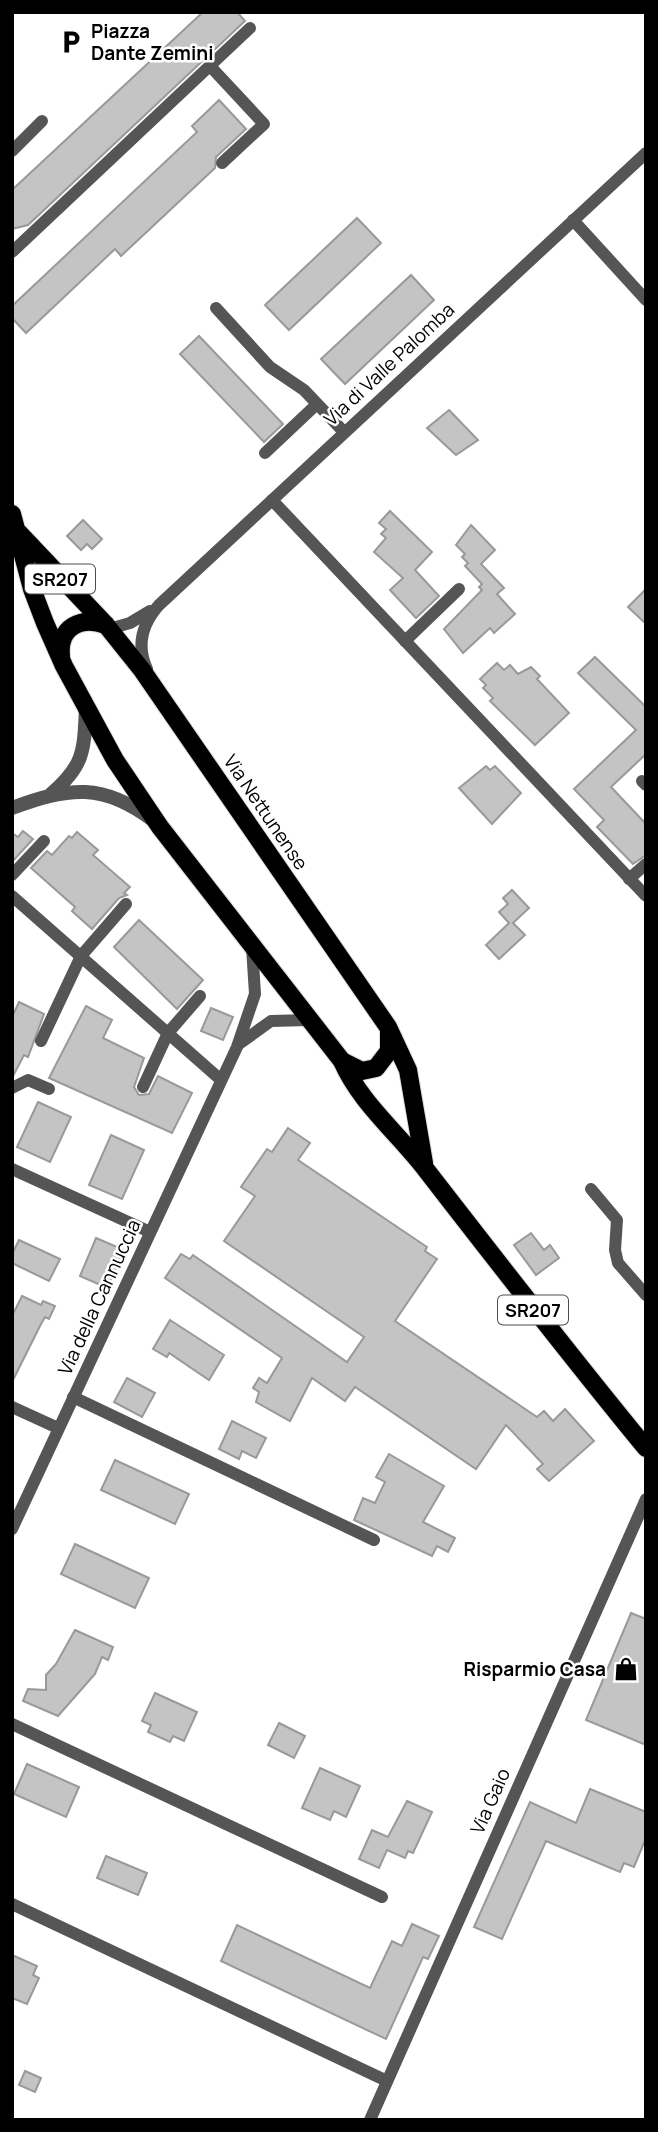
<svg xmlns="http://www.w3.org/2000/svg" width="658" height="2132" viewBox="0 0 658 2132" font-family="Manrope,sans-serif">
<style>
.building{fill:#c4c4c4;stroke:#999;stroke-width:2}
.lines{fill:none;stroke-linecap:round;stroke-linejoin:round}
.primary-casing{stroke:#dbdbdb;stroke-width:20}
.minor{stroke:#555;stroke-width:12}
.tertiary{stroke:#555;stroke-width:14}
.primary{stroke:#000;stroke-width:18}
.labels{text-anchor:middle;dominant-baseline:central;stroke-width:5;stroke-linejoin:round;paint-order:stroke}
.shield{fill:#fff;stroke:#4c4c4c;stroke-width:2}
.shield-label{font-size:18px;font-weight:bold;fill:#000}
.poi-label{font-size:19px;font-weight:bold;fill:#000;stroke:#fff;text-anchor:start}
.street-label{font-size:19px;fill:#000;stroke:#fff}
</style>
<rect width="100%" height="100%" fill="#fff"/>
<!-- building -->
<g class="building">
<path d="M203 12H237L245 21 28 225 12 229V190Z"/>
<path d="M219 100 246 129 216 157 215 168 121 256 115 249 26 333 12 318V306L197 132 192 126Z"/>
<path d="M357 218 381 243 289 330 265 305Z"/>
<path d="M411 275 434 300 345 384 321 359Z"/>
<path d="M199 336 283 424 264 442 180 354Z"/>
<path d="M449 410 478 440 456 455 427 428Z"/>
<path d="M390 511 432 552 415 570 439 596 416 618 390 590 403 578 374 552 386 538 381 534 386 529 379 523Z"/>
<path d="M83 520 102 539 92 549 87 544 81 550 67 536Z"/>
<path d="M471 525 495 550 481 564 504 588 497 594 515 614 494 633 490 628 463 653 444 629 482 590 479 587 482 584 465 566 468 563 462 557 465 554 456 545Z"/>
<path d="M646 589V624L628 607Z"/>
<path d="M595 657 646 707V754L611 787 646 824V855L633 864 597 827 604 820 574 789 636 730 578 673Z"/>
<path d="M497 663 504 670 510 665 518 674 531 667 540 676 537 679 569 713 535 745 490 701 493 698 483 688 486 685 480 679Z"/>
<path d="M486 766 490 770 495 766 521 793 492 824 459 788Z"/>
<path d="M23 831 33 839 12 862V833L18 837Z"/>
<path d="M77 832 98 850 93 855 130 887 124 893 127 895 119 898 92 929 72 911 75 907 31 868 47 851 52 855 69 836 72 838Z"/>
<path d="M512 890 529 908 513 923 525 935 499 959 486 945 509 923 499 912 508 904 503 898Z"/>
<path d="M139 920 203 980 177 1009 114 947Z"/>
<path d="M19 1002 44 1014 28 1057 24 1055 12 1078V1017Z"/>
<path d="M86 1006 112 1020 103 1038 144 1058 134 1087 139 1095 149 1094 158 1076 192 1093 172 1133 49 1078Z"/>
<path d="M211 1008 233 1017 223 1040 201 1031Z"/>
<path d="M38 1102 71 1117 50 1162 17 1147Z"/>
<path d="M288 1128 310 1143 298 1160 427 1247 425 1251 437 1259 395 1321 537 1417 544 1411 553 1421 565 1409 594 1441 549 1481 537 1469 543 1464 506 1425 476 1469 355 1387 345 1401 312 1378 290 1421 256 1402 259 1392 253 1388 259 1378 267 1383 282 1358 165 1278 181 1254 190 1259 193 1255 347 1362 364 1337 224 1241 255 1196 241 1187 267 1149 272 1152Z"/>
<path d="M111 1135 144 1150 122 1199 89 1185Z"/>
<path d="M531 1233 544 1250 550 1245 559 1258 536 1275 514 1245Z"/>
<path d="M96 1238 124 1250 107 1288 80 1276Z"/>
<path d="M19 1240 60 1259 49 1281 12 1263V1254Z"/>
<path d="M22 1296 41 1305 43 1301 55 1306 49 1319 45 1317 41 1324 12 1382V1316Z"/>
<path d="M170 1320 224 1355 209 1380 169 1353 167 1357 153 1349Z"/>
<path d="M127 1378 155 1393 142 1417 114 1402Z"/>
<path d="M232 1421 266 1438 256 1458 242 1451 239 1459 219 1449Z"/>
<path d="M389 1454 444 1486 423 1522 455 1538 448 1552 437 1546 432 1556 354 1520 363 1498 375 1503 385 1482 376 1477Z"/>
<path d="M115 1460 189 1494 175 1524 101 1490Z"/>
<path d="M75 1544 149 1578 135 1608 61 1574Z"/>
<path d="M631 1613 646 1619V1745L586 1720Z"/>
<path d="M75 1630 113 1647 108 1660 102 1657 95 1674 58 1716 23 1701 28 1689 46 1690V1675L56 1664Z"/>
<path d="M155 1693 197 1712 184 1741 173 1736 170 1742 148 1732 151 1725 142 1721Z"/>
<path d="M279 1723 305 1736 294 1758 268 1745Z"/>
<path d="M27 1764 79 1787 66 1817 14 1794Z"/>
<path d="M320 1768 360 1786 346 1817 334 1811 330 1820 302 1808Z"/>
<path d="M590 1789 646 1812V1838L634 1867 624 1863 620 1872 546 1841 502 1939 474 1927 530 1802 576 1823Z"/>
<path d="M407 1801 432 1812 413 1853 408 1851 405 1858 387 1850 379 1868 359 1859 372 1830 388 1837Z"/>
<path d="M106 1856 147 1873 138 1895 97 1878Z"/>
<path d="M412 1924 439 1936 428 1959 423 1957 386 2039 221 1961 237 1925 370 1988 392 1941 402 1946Z"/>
<path d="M12 1955 37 1966 33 1975 39 1978 27 2004 12 1998Z"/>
<path d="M25 2071 41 2078 35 2092 19 2085Z"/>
</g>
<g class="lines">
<!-- primary casing -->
<g class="primary-casing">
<g id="primary">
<path d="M12 514 32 589 45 623 64 666 115 760 160 827 342 1061C360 1103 399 1134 427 1171 499 1264 571 1357 646 1448"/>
<path d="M19 533 106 625 142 670 388 1027 408 1070 424 1163"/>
<path d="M61 656C58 627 81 616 106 625"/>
<path d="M342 1061 362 1071 376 1068 389 1051V1030"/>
</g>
</g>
<!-- minor -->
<g class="minor">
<path d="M210 66 264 124 222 163"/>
<path d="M12 151 42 121"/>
<path d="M573 220 646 300"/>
<path d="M12 252 250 28"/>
<path d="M216 308 270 367 304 390 344 432"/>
<path d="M265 453 317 404"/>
<path d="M272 500 646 896"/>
<path d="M109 629 130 623 150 611"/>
<path d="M405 641 459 589"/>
<path d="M147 669C136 645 142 624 159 605L646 153"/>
<path d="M642 781 646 785"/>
<path d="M12 875 44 841"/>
<path d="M629 879 646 864"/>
<path d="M12 896 221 1080"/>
<path d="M41 1041 81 956 126 904"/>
<path d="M239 1044 271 1021 309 1020"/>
<path d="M143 1087 168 1033 200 996"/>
<path d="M12 1088 28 1080 49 1089"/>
<path d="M12 1169 150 1232"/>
<path d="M591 1189 617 1220 615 1250 618 1263 646 1295"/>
<path d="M73 1397 374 1540"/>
<path d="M12 1407 58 1428"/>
<path d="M12 1529 237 1047 255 994 252 947"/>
<path d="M12 1724 382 1897"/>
<path d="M12 1904 387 2081"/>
<path d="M370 2120 646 1499"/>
</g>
<!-- tertiary -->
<g class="tertiary">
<path d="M51 794C85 765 84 750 86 707"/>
<path d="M12 808C69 787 103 782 154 821"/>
</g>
<!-- primary -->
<use href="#primary" class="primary"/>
</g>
<!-- icons -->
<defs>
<g id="parking-bare" transform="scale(1.89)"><path d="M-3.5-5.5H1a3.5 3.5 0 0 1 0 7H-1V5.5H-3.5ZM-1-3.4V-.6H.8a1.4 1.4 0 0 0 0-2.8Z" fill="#000" stroke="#fff" stroke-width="2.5" paint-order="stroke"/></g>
<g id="shop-bare" transform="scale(1.89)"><path d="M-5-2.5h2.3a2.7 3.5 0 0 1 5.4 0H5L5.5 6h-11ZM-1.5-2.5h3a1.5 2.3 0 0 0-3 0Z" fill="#000" stroke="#fff" stroke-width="2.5" paint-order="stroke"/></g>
</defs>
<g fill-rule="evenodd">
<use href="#parking-bare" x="71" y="42"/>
<use href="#shop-bare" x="626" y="1669"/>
</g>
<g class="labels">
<!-- shield labels -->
<g class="shield">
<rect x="25" y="564.5" width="70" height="29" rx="5"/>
<rect x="498" y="1295.5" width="70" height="29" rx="5"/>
</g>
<g class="shield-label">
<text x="60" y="579">SR207</text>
<text x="533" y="1310">SR207</text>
</g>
<!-- poi labels -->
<g class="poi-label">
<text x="91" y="31">Piazza<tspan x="91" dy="22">Dante Zemini</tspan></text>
<text x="606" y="1669" text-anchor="end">Risparmio Casa</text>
</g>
<!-- street labels -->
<g class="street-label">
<text transform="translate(389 364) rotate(-43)">Via di Valle Palomba</text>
<text transform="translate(266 812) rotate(56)">Via Nettunense</text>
<text transform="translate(99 1297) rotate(-65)">Via della Cannuccia</text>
<text transform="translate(490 1801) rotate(-66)">Via Gaio</text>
</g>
</g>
<!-- border -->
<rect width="658" height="2132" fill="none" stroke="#000000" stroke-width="28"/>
</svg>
